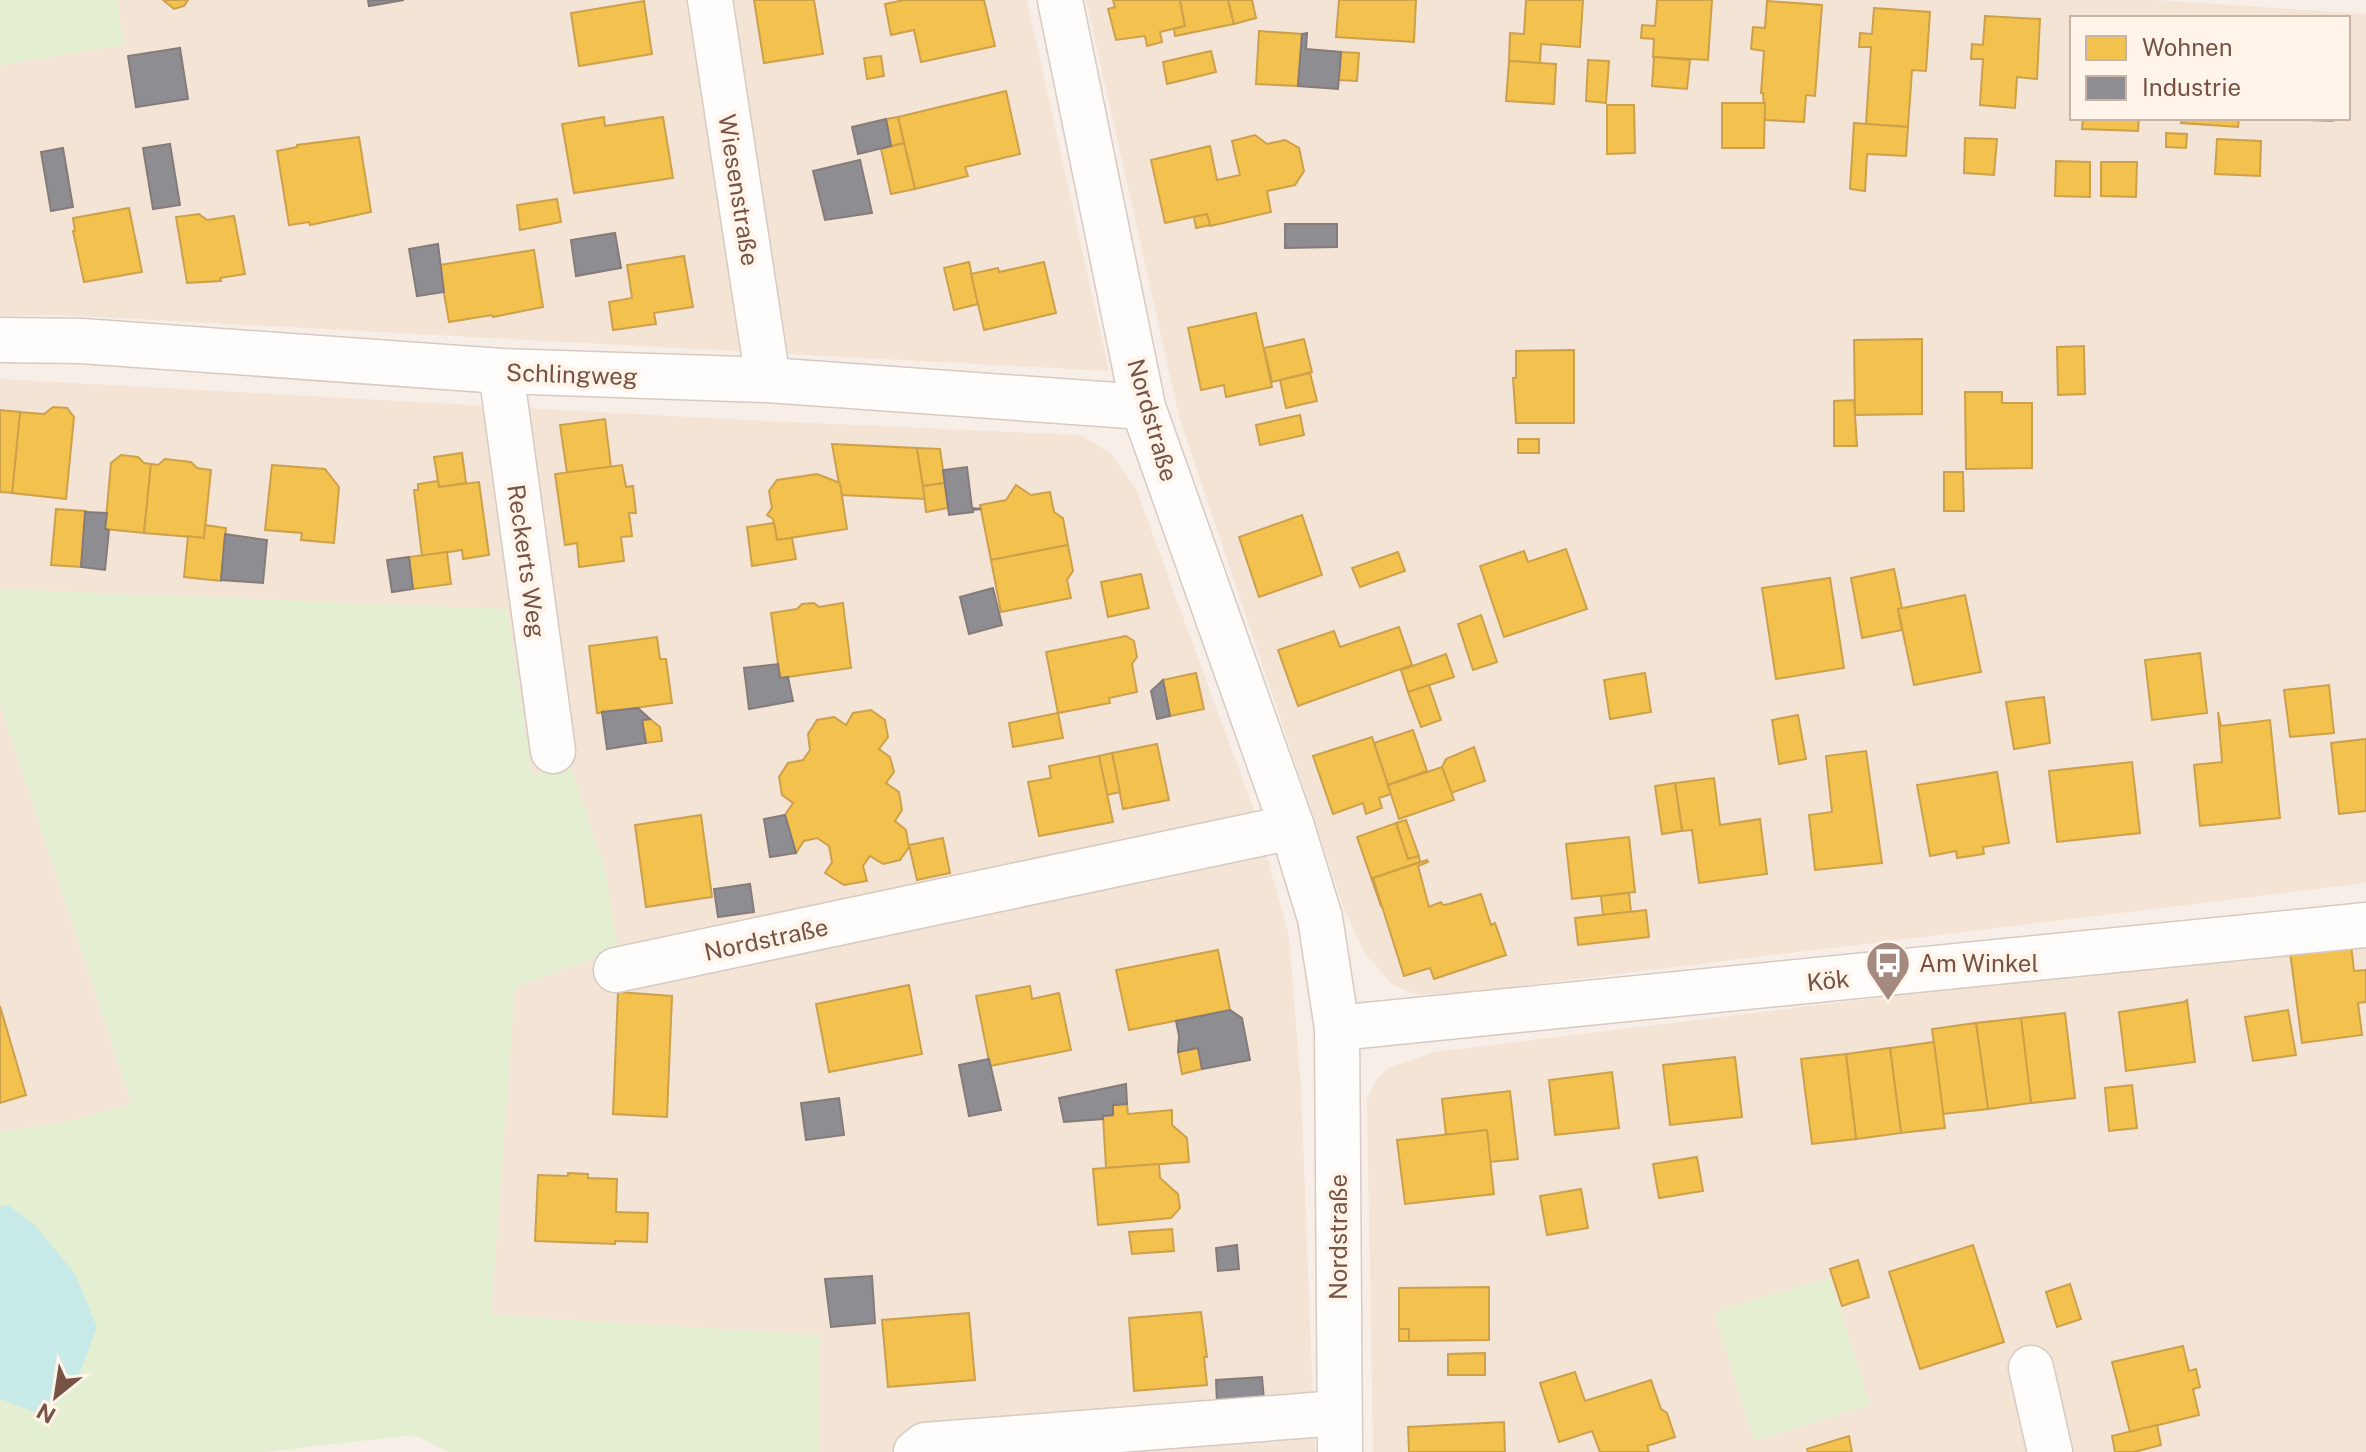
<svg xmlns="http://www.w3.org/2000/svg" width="2366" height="1452" viewBox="0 0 2366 1452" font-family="'Public Sans',sans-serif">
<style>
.residential{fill:#f3e4d6;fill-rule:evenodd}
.green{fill:#e4eed0}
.water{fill:#c7e9e8}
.homes{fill:#f2c14e;stroke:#cda04b;stroke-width:2}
.industry{fill:#8d8d92;stroke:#867b7b;stroke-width:2}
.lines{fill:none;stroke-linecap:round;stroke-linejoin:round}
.minor-casing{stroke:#d7cac2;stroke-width:47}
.minor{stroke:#fefdfb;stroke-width:44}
.labels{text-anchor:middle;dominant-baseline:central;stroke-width:8;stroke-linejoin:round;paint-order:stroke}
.street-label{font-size:24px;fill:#775245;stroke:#fff4e9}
.poi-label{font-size:24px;fill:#775245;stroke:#fff4e9;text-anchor:start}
</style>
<rect width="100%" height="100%" fill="#f7efe7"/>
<!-- residential -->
<g class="residential">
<path d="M117 0H1027L1109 371 60 315 0 316V65L124 45Z"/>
<path d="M1086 0H2155L2366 14V883L1470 992 1419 995 1394 986 1365 954 1343 906 1179 416ZM2072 18H2348V118H2072Z"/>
<path d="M0 379 745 420 1080 435 1111 453 1136 489 1255 813 1289 936 1301 1087 1315 1452H819L820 1335 491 1315 515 987 571 768 532 775 507 609 0 589Z"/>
<path d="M0 704 132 1105 66 1122 0 1132Z"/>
<path d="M2366 938V1452H1373L1367 1100 1374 1083 1388 1068 1435 1052Z"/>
</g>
<!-- green -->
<g class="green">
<path d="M0 0H117L124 45 0 65Z"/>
<path d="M0 589 507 609 532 774 571 767 605 870 618 950 515 987 491 1315 820 1335 819 1452H449L414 1435 264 1452H0V1399L38 1412 76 1384 97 1327 8 1205 0 1207V1132L66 1122 132 1104 0 704Z"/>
<path d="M1830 1277 1870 1405 1754 1441 1714 1312Z"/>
</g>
<!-- water -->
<path class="water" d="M8 1205 35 1225 75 1274 97 1327 76 1384 38 1413 0 1399V1207Z"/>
<!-- homes -->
<g class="homes">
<path d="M163 0H188L184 6 174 9Z"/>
<path d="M754 0H814L823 54 764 63Z"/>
<path d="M904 0H984L995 46 921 62 914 30 891 35 885 4Z"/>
<path d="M1113 0H1180L1185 26 1160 32 1162 42 1147 46 1145 36 1116 40 1108 9 1115 7Z"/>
<path d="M1180 0H1228L1234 24 1175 36 1174 29 1185 26Z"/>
<path d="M1228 0H1252L1256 18 1234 24Z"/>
<path d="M1339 0H1416L1414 42 1336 37Z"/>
<path d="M1526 0H1583L1580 47 1541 44 1540 63 1509 61 1510 33 1524 34Z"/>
<path d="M1657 0H1712L1708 60 1653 57 1654 39 1641 38 1642 25 1655 26Z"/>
<path d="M644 1 652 54 579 66 571 13Z"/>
<path d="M1767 1 1822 5 1815 96 1806 95 1804 122 1765 120 1763 93H1761L1764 51 1751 49 1753 27 1765 28Z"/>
<path d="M1874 8 1930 12 1926 71 1912 70 1908 127 1866 124 1871 47H1859L1860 33 1872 34Z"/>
<path d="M1985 16 2040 19 2037 79 2017 77 2015 108 1980 105 1983 59H1971L1972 44 1983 45Z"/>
<path d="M1259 31 1302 34 1298 86 1256 84Z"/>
<path d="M1211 51 1216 72 1167 84 1163 62Z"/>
<path d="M1341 52 1359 53 1357 81 1339 80Z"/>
<path d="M881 56 884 76 867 79 864 58Z"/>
<path d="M1654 57 1690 60 1687 89 1652 86Z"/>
<path d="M1588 60 1609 61 1606 103 1586 101Z"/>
<path d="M1509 61 1556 64 1554 104 1506 101Z"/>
<path d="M1006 91 1020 154 965 167 968 176 915 189 898 117Z"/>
<path d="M1722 103H1765L1764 148H1722Z"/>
<path d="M1607 105H1634L1635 153 1607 154Z"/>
<path d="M604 117 605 126 663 117 673 178 574 193 562 124Z"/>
<path d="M898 117 904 143 891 146 886 119Z"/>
<path d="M2083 118H2139L2138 131 2082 129Z"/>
<path d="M2182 118H2239L2238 127 2181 123Z"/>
<path d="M2308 118H2333V121L2308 120Z"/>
<path d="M1854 123 1908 127 1906 156 1867 154 1865 191 1850 189Z"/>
<path d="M2166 133 2187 134 2186 148 2166 147Z"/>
<path d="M1255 135 1267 144 1285 140 1299 148 1304 171 1295 185 1267 191 1271 212 1210 226 1207 214 1165 223 1151 160 1210 146 1217 180 1240 175 1232 141Z"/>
<path d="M359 137 371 212 310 225 309 222 289 225 277 151 297 147V145Z"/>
<path d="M1965 138 1997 139 1994 175 1964 173Z"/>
<path d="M2217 139 2261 141 2260 176 2215 174Z"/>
<path d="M904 143 915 189 891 194 881 149Z"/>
<path d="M2056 161 2090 162V197L2055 196Z"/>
<path d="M2101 162H2137L2136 197 2101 196Z"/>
<path d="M557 199 561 222 520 230 517 205Z"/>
<path d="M129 208 142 272 84 282 73 231H75L73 218Z"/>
<path d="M199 214 207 220 234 216 245 274 220 278 221 281 187 283 176 217Z"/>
<path d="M1207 214 1210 225 1196 228 1194 217Z"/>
<path d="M534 250 543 307 493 317 492 315 449 322 439 265Z"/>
<path d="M684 256 693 307 654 313 656 324 613 330 609 302 632 298 627 265Z"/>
<path d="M969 262 978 304 954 310 944 268Z"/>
<path d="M1044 262 1056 313 984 330 971 274 998 268 999 272Z"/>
<path d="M1256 313 1272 387 1226 397 1224 385 1201 390 1188 328Z"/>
<path d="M1304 339 1312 372 1272 382 1264 348Z"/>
<path d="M1922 339V414L1855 415 1854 340Z"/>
<path d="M2084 346 2085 394 2058 395 2057 347Z"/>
<path d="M1574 350V423H1516L1513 378H1516V351Z"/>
<path d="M1310 373 1317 401 1286 408 1280 380Z"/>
<path d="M1965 392H2002V403H2032V468L1966 469Z"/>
<path d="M1854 400 1857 446H1834V401Z"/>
<path d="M53 407 67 408 74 417 66 499 12 493 20 412 44 414Z"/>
<path d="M0 410 20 412 12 493 0 492Z"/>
<path d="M1300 415 1304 435 1260 445 1256 425Z"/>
<path d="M605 419 611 467 567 473 560 425Z"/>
<rect x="1518" y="439" width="21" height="14"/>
<path d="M832 444 917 448 925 499 841 495Z"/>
<path d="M917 448 940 449 945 483 923 486Z"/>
<path d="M462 453 466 483 439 487 434 457Z"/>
<path d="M121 455 138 457 144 463 151 464 144 533 105 529 111 463Z"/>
<path d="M165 459 191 462 197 468 211 470 204 538 144 533 151 464 158 465Z"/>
<path d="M272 465 325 469 339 487 334 543 301 540 302 533 265 530Z"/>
<path d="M622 465 626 487 633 486 636 513H629L632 536 621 537 624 561 579 567 577 543 565 545 555 474Z"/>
<path d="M1944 472H1963L1964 511H1944Z"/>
<path d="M817 474 840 483 847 529 777 540 773 519 767 515 772 508 769 491 777 480Z"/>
<path d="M438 481 439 487 479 482 489 555 463 559 462 550 422 556 414 490H418V484Z"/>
<path d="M945 483 948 508 926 512 923 486Z"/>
<path d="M1016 485 1031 495 1050 492 1054 512 1063 518 1068 545 991 560 980 505 1006 500Z"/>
<path d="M56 509 86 511 81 567 51 565Z"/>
<path d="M1302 515 1322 575 1259 597 1239 537Z"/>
<path d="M774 523 777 540 792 538 796 559 752 566 747 527Z"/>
<path d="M205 525 226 528 221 581 184 577 188 536 204 538Z"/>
<path d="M1068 545 1073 571 1067 580 1071 598 1001 612 991 560Z"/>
<path d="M1566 549 1587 609 1504 637 1480 566 1524 551 1528 562Z"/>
<path d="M447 552 451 584 413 589 409 557Z"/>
<path d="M1398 552 1405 571 1360 587 1352 568Z"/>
<path d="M1894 569 1902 608 1898 609 1902 630 1862 638 1851 578Z"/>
<path d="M1141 574 1149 608 1108 617 1101 582Z"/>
<path d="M1830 578 1844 668 1776 679 1762 588Z"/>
<path d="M1965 595 1981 672 1914 685 1898 609Z"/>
<path d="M814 603 819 607 843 603 851 668 780 678 771 613 797 609 802 604Z"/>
<path d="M1481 615 1497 662 1473 670 1458 624Z"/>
<path d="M1399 627 1412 665 1298 706 1278 650 1334 631 1340 647Z"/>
<path d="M1126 636 1134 641 1137 657 1132 664 1137 692 1109 698 1110 703 1058 713 1046 652Z"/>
<path d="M657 637 660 659H666L672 703 597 713 589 646Z"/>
<path d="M2200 653 2207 713 2152 720 2145 660Z"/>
<path d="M1446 654 1454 677 1408 692 1401 670Z"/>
<path d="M1196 673 1204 709 1170 716 1163 680Z"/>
<path d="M1645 673 1651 712 1610 719 1604 680Z"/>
<path d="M1429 685 1441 720 1421 727 1408 692Z"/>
<path d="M2329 685 2334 733 2290 737 2284 690Z"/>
<path d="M2044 697 2050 743 2014 749 2006 702Z"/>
<path d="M871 710 885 720 888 737 879 749 890 757 894 772 886 783 899 792 902 810 895 821 906 830 909 847 900 860 883 864 870 856 863 866 867 881 844 885 825 873 832 862 829 846 817 838 804 841 796 853 785 815 793 803 782 795 779 777 788 763 803 760 810 750 808 734 817 720 834 717 846 725 853 713Z"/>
<path d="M2218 712 2221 726 2270 720 2280 818 2200 826 2194 765 2222 762Z"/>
<path d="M1058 713 1063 738 1013 747 1009 723Z"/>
<path d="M1798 715 1806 759 1779 764 1772 720Z"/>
<path d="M650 719 660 727 662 741 646 743 642 720Z"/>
<path d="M1413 730 1427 771 1388 785 1374 743Z"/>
<path d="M1372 737 1391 794 1379 798 1382 808 1366 814 1363 803 1333 814 1313 756Z"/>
<path d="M2366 739V811L2339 814 2331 743Z"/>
<path d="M1157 744 1169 800 1123 809 1112 753Z"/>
<path d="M1474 747 1485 781 1451 793 1442 767 1446 759Z"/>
<path d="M1866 751 1882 863 1815 870 1809 815 1832 812 1826 756Z"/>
<path d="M1112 753 1120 792 1107 795 1099 756Z"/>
<path d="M1099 756 1113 822 1039 836 1028 782 1051 778 1049 766Z"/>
<path d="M2132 762 2140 833 2057 842 2049 771Z"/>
<path d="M1442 767 1454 800 1399 819 1388 785Z"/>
<path d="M1997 772 2009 843 1983 847 1984 854 1957 858 1956 851 1930 856 1917 785Z"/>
<path d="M1714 778 1720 825 1760 819 1767 874 1699 883 1692 830 1682 831 1675 783Z"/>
<path d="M1675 783 1682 831 1662 834 1655 786Z"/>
<path d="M701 815 712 897 646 907 635 825Z"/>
<path d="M1406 820 1419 856 1408 859 1396 823Z"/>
<path d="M1396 823 1408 859 1419 856 1420 862 1373 878 1383 905 1381 906 1357 837Z"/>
<path d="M1629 837 1635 892 1572 899 1566 844Z"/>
<path d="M943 838 950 873 917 880 909 845Z"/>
<path d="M1427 860 1428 862 1418 866 1429 907 1441 902 1443 905 1449 904 1481 894 1491 925 1495 923 1506 955 1434 979 1430 968 1404 976 1373 878Z"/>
<path d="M1629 893 1631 912 1603 915 1601 896Z"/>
<path d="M1646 910 1649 937 1578 945 1575 918Z"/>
<path d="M2351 944 2354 971 2366 970V1002L2358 1003 2362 1035 2302 1043 2290 952Z"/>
<path d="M1218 950 1230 1010 1129 1030 1116 970Z"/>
<path d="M909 985 922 1054 829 1072 816 1004Z"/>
<path d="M1030 986 1032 999 1059 993 1071 1050 990 1066 976 996Z"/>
<path d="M618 992 672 996 667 1117 613 1114Z"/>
<path d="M2187 1000 2195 1062 2126 1071 2119 1012 2184 1002Z"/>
<path d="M0 1006 26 1095 0 1103Z"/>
<path d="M2288 1010 2296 1055 2253 1061 2245 1017Z"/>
<path d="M2065 1013 2075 1098 2031 1103 2021 1018Z"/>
<path d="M2021 1018 2031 1103 1988 1109 1976 1023Z"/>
<path d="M1976 1023 1988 1109 1943 1114 1932 1029Z"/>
<path d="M1934 1042 1945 1128 1901 1133 1890 1048Z"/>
<path d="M1198 1048 1202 1069 1182 1074 1178 1052Z"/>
<path d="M1890 1048 1901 1133 1856 1139 1846 1054Z"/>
<path d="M1846 1054 1856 1139 1812 1144 1801 1059Z"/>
<path d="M1735 1057 1742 1117 1670 1125 1663 1065Z"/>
<path d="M1612 1072 1619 1128 1555 1135 1549 1080Z"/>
<path d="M2132 1085 2137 1128 2109 1131 2105 1088Z"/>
<path d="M1510 1091 1518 1159 1490 1162 1487 1130 1446 1135 1442 1099Z"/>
<path d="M1127 1104 1128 1114 1172 1110V1125L1187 1138 1189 1162 1106 1168 1103 1116 1113 1115V1105Z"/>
<path d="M1487 1130 1494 1194 1405 1204 1397 1140Z"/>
<path d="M1697 1157 1703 1191 1659 1198 1653 1164Z"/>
<path d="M1159 1164 1160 1178 1178 1194 1180 1208 1171 1218 1098 1225 1093 1169Z"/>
<path d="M568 1173 588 1174V1178L617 1179 616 1212 648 1213 647 1242 615 1241V1244L535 1241 538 1175 568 1176Z"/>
<path d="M1581 1189 1588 1228 1547 1235 1540 1196Z"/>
<path d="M1172 1229 1174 1251 1132 1254 1129 1232Z"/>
<path d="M1973 1245 2004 1342 1920 1369 1889 1272Z"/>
<path d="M1858 1260 1869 1297 1842 1306 1830 1269Z"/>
<path d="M2070 1284 2081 1319 2057 1327 2046 1292Z"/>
<path d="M1489 1287V1340L1409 1341V1329H1399V1288Z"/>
<path d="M1201 1312 1207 1357H1204L1207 1385 1134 1391 1129 1318Z"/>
<path d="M969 1313 975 1380 888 1387 882 1320Z"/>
<rect x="1399" y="1329" width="10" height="12"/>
<path d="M2183 1346 2189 1371 2196 1369 2200 1387 2193 1389 2199 1415 2130 1432 2112 1362Z"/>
<path d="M1485 1353V1375H1448V1354Z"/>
<path d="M1575 1372 1585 1401 1651 1380 1661 1409 1667 1413 1675 1437 1647 1446 1649 1452H1600L1592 1431 1559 1442 1540 1383Z"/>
<path d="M1504 1422 1505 1452H1409L1408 1427Z"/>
<path d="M2157 1425 2161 1445 2134 1452H2115L2112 1436Z"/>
<path d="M1849 1436 1852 1452H1808L1807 1449Z"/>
</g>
<!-- industry -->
<g class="industry">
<path d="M368 0H404L369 6Z"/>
<path d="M1307 33 1306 49 1341 52 1338 89 1298 86 1302 34Z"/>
<path d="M180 48 188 99 136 107 128 56Z"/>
<path d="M886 119 891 146 858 154 852 127Z"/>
<path d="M170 144 180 205 153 209 143 148Z"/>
<path d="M63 148 73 207 51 211 41 152Z"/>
<path d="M860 160 872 213 825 220 813 171Z"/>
<path d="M1285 224H1337V247L1285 248Z"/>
<path d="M615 233 621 268 576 276 571 240Z"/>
<path d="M438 244 444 292 417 296 409 249Z"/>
<path d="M967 467 972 508 981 509 973 510V512L949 515 943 470Z"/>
<path d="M85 512 107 513 105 529 109 530 105 570 81 567Z"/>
<path d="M225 534 267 540 263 583 221 580Z"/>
<path d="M409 557 413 589 392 592 387 560Z"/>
<path d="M993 588 1002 625 969 634 960 597Z"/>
<path d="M778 664 780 678 788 677 793 701 749 709 744 668Z"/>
<path d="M1163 680 1170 716 1157 719 1151 691Z"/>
<path d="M638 708 650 719 642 720 646 743 607 749 602 712Z"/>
<path d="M785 815 796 853 770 857 764 819Z"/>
<path d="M750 884 754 912 718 917 714 889Z"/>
<path d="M1230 1010 1242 1018 1250 1060 1202 1069 1198 1048 1178 1052 1179 1036 1176 1021Z"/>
<path d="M989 1059 1001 1110 969 1116 959 1065Z"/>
<path d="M1126 1084 1127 1104 1113 1105V1115L1103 1116V1119L1064 1122 1059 1098Z"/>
<path d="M839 1098 844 1135 806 1140 801 1103Z"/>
<path d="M1237 1245 1239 1269 1218 1271 1216 1248Z"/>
<path d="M872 1276 875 1323 831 1327 825 1279Z"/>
<path d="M1262 1377 1264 1400 1217 1403 1216 1380Z"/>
</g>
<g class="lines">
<!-- minor casing -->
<g class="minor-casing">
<g id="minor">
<path d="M710 0 768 380"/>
<path d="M1060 0 1143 407 1292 827 1320 918 1337 1028 1340 1452"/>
<path d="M0 340 82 341 501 371 768 380 1143 407"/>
<path d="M501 371 553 751"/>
<path d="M616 970 1292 827"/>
<path d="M1337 1028 2366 925"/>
<path d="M2031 1368 2050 1452"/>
<path d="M916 1452 925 1445 1338 1413"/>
</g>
</g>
<!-- minor -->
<use href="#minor" class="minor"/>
</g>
<!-- icons -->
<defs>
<g id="bus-pin" transform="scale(2.3)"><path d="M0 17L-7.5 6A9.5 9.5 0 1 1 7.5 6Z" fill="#a4897e" stroke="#fff4e9"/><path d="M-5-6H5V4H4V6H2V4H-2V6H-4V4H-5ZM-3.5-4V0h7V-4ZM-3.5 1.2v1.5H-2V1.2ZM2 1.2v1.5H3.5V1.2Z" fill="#fff"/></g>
</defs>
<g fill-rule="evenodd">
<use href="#bus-pin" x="1888" y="963"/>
</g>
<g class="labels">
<!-- street labels -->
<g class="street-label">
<text transform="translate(739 190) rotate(81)">Wiesenstraße</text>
<text transform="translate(572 374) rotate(2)">Schlingweg</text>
<text transform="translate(1153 420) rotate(74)">Nordstraße</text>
<text transform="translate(527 561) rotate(82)">Reckerts Weg</text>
<text transform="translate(766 939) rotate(-12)">Nordstraße</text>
<text transform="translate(1828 980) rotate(-6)">Kök</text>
<text transform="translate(1338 1237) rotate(-90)">Nordstraße</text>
</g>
<!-- poi labels -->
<g class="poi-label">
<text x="1919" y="963">Am Winkel</text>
</g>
</g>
<!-- legend -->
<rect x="2070" y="16" width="280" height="104" fill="#fff4e9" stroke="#c9b3a7" stroke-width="2"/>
<rect x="2086" y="36" width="40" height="24" fill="#f2c14e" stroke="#c9b3a7" stroke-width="2"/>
<text x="2142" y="56" font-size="24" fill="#775245">Wohnen</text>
<rect x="2086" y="76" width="40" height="24" fill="#8d8d92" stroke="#c9b3a7" stroke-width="2"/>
<text x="2142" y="96" font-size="24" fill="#775245">Industrie</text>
<!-- north arrow -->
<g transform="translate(56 1396) rotate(210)" stroke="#fff4e9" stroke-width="6" paint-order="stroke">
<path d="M0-6L14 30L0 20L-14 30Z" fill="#775245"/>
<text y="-12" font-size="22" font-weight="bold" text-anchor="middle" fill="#775245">N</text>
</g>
</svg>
